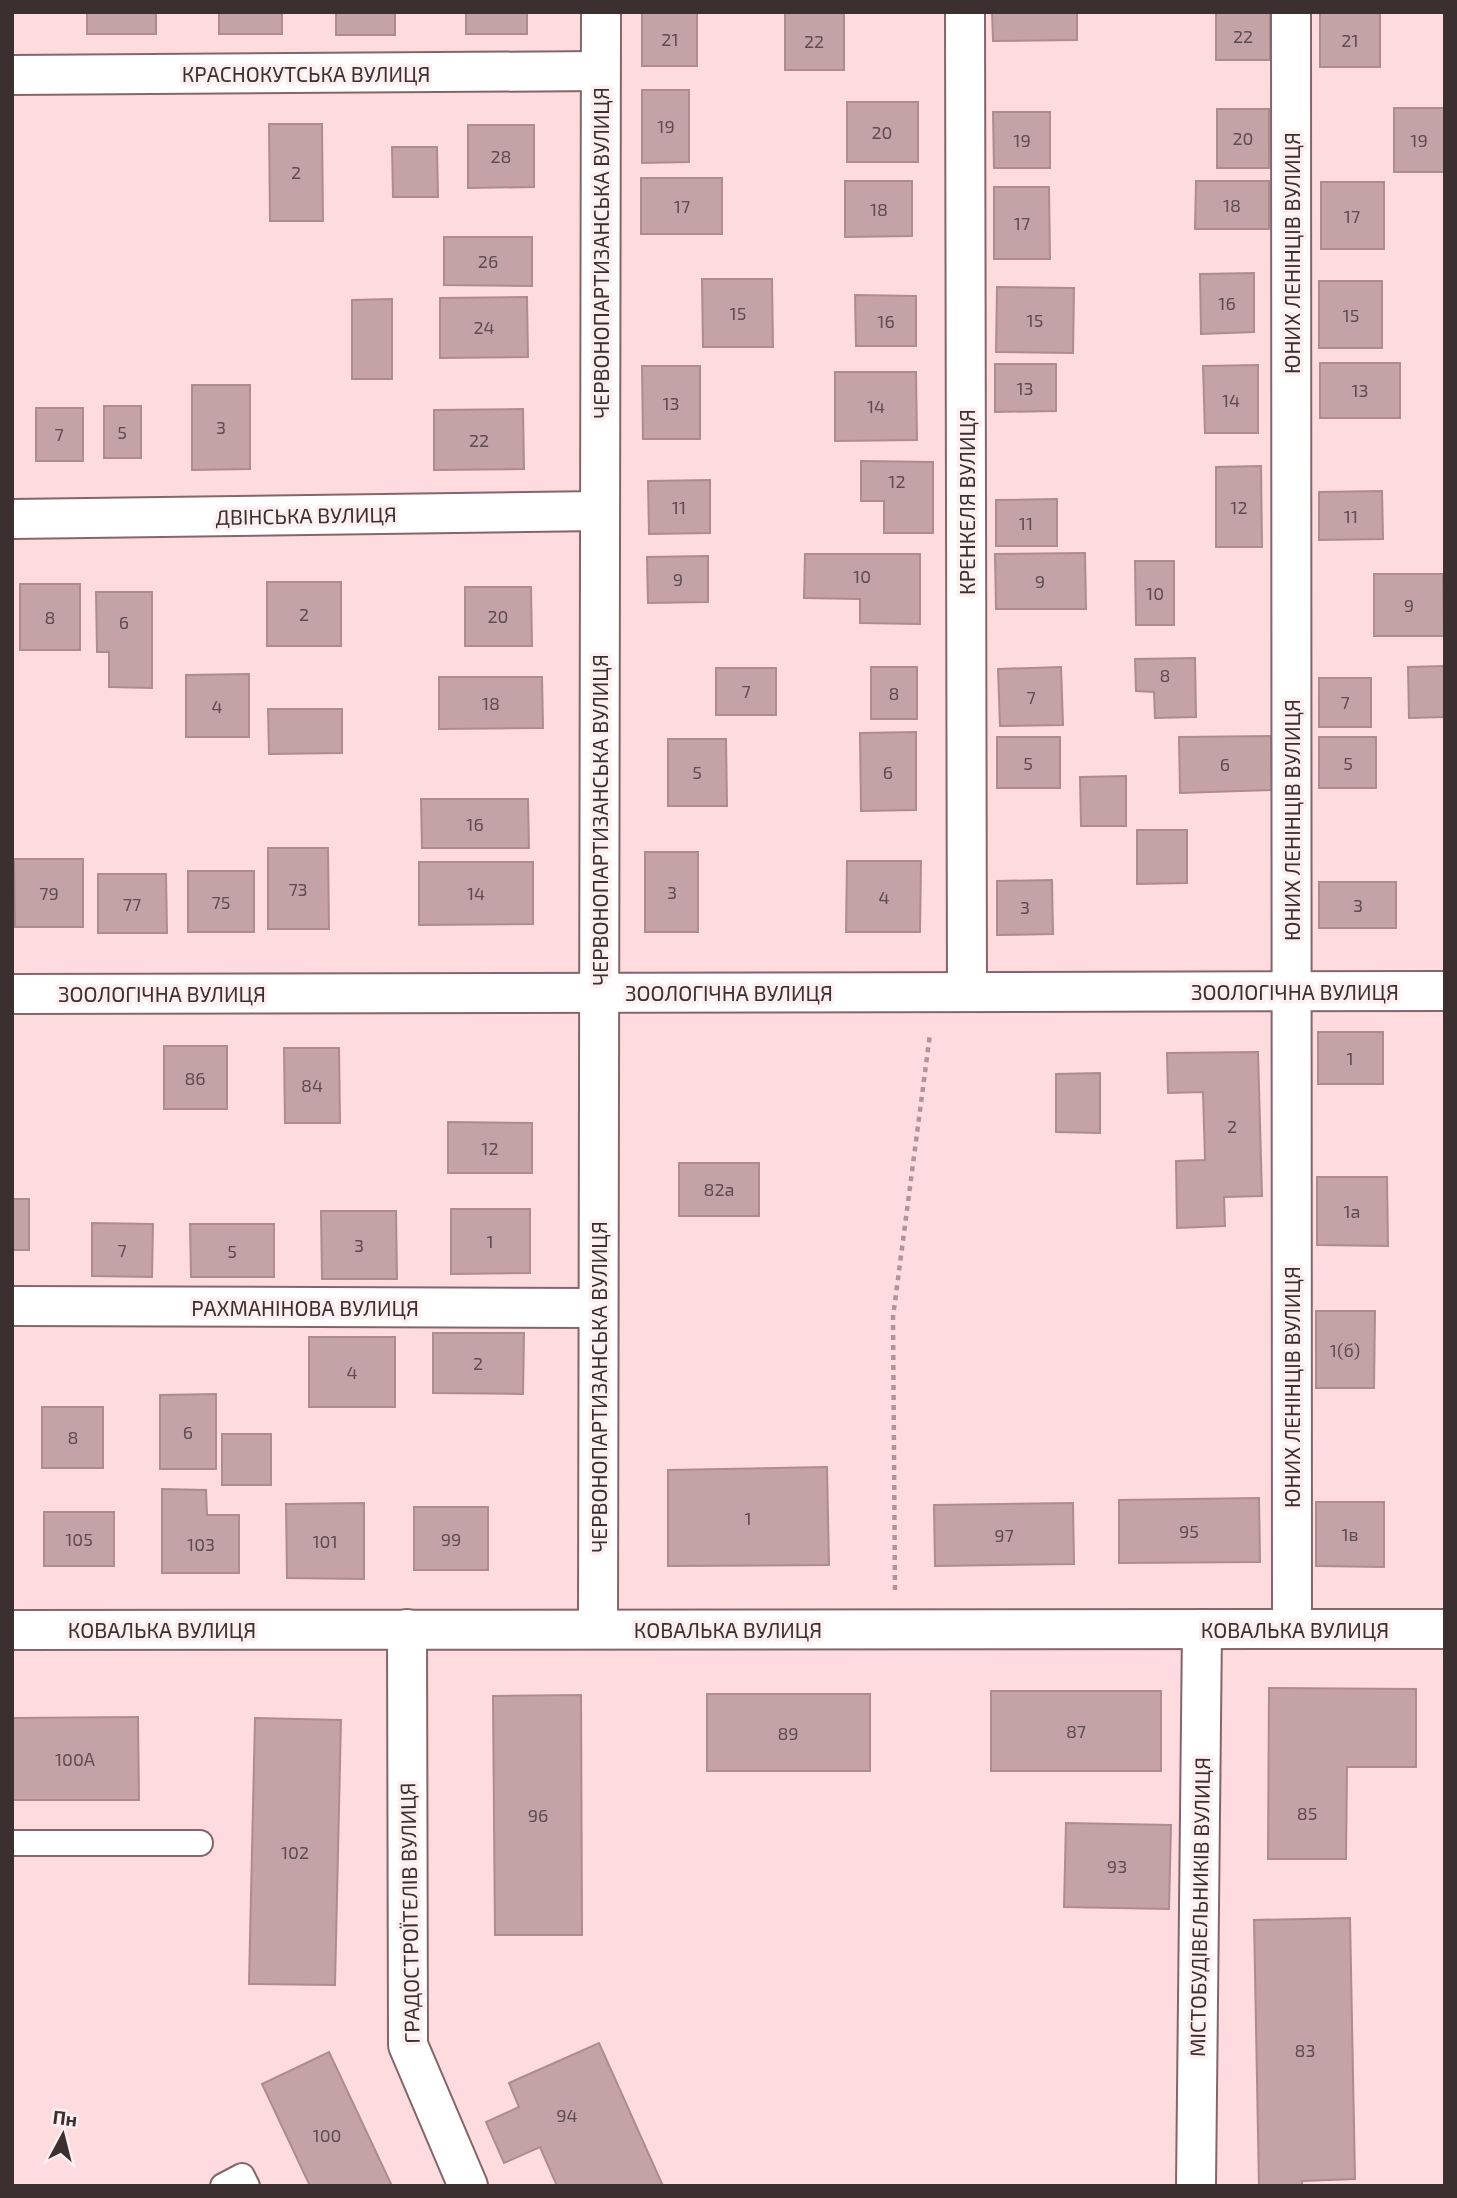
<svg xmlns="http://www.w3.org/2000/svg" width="1457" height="2198" viewBox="0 0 1457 2198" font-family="'Exo 2',sans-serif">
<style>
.building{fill:#c4a3a6;stroke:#ac8c8f;stroke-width:2}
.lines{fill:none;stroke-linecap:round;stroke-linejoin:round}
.service-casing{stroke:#846669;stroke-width:28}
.minor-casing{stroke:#846669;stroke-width:42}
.path{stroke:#af9598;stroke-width:4.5;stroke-dasharray:5 5;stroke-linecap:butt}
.service{stroke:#fff;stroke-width:24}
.minor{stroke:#fff;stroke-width:38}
.labels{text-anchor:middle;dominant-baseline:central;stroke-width:7;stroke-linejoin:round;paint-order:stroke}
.number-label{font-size:18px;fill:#5e4c4e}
.street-label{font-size:21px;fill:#3c2f30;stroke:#fdeff0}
</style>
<rect width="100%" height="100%" fill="#fedbdf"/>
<!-- building -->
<g class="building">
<rect x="87" y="12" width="69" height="22"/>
<rect x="219" y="12" width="63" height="22"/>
<rect x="336" y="12" width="59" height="23"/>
<rect x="466" y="12" width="61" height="22"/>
<rect x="642" y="12" width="55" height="54"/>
<rect x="785" y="12" width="59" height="58"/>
<path d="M992 12H1077V40L993 41Z"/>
<rect x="1216" y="12" width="54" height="48"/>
<rect x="1320" y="12" width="60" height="55"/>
<path d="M642 90H689V162L642 163Z"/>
<rect x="847" y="102" width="71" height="60"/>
<rect x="1394" y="108" width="51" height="64"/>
<rect x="1217" y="109" width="52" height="59"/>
<path d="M993 112H1050V168H994Z"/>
<path d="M269 124H322L323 221H270Z"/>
<path d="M468 125H534V187L468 188Z"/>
<path d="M392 147H437L438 197H393Z"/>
<rect x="641" y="178" width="81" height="56"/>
<path d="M845 181H912V236L845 237Z"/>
<path d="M1196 181H1269V229H1195Z"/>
<rect x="1321" y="182" width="63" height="67"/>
<path d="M994 187H1049L1050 259H994Z"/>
<path d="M444 237H532V286L444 285Z"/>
<path d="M1254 273V332L1201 334 1200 274Z"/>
<path d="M702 279H772L773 347H703Z"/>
<rect x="1319" y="281" width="63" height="67"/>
<path d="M997 287 1074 288 1073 353 996 352Z"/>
<path d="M855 295 916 296V346H856Z"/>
<path d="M527 297 528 357 440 358V298Z"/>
<path d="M392 299V379H352V300Z"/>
<rect x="1320" y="363" width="80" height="55"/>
<path d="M995 364H1056V411L995 412Z"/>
<path d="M1258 365V433H1205L1203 366Z"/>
<path d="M642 366H700V439H643Z"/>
<path d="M835 372H916L917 440 835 441Z"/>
<path d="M192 385H250V469L192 470Z"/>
<rect x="104" y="406" width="37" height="52"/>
<rect x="36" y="408" width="47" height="53"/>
<path d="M523 409 524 469 434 470V410Z"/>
<path d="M861 461 933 462V533H884V501H861Z"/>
<path d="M1261 466 1262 547H1216V467Z"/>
<path d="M710 480V533L649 534 648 481Z"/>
<path d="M1382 491 1383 539 1319 540V492Z"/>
<path d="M1057 499V546H996V500Z"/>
<path d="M1085 553 1086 609H996L995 554Z"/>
<path d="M805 554H920V624L860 623V599L804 598Z"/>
<path d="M708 556V602L648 603 647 557Z"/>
<path d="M1135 561H1174V625H1136Z"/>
<path d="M1374 574H1443L1444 636H1374Z"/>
<rect x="267" y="582" width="74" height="64"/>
<rect x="20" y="584" width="60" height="66"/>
<path d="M465 587H531L532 646H465Z"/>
<path d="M96 592H152V688L109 687V652H97Z"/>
<path d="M1195 658 1196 717 1155 718 1154 692 1136 691 1135 659Z"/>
<path d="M1445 666V717L1409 718 1408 667Z"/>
<rect x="871" y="667" width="46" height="52"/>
<path d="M1061 667 1063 725 1000 726 998 669Z"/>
<rect x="716" y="668" width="60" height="47"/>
<path d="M249 674V737H186V675Z"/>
<path d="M439 677H542L543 728 439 729Z"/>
<rect x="1319" y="678" width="52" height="49"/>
<path d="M268 709H342V753L269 754Z"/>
<path d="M916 732V810L861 811 860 733Z"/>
<path d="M1271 736 1272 790 1180 793 1179 737Z"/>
<rect x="997" y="737" width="63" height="51"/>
<rect x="1319" y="737" width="57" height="51"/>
<path d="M668 739H726L727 806H668Z"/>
<path d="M1126 776V826H1081L1080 777Z"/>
<path d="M421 799H528L529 848H422Z"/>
<path d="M1137 830H1187V883L1137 884Z"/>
<path d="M268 848H328L329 929H268Z"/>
<rect x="645" y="852" width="53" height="80"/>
<path d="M14 859H83V927H15Z"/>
<path d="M847 861H921L920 932H846Z"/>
<path d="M419 862H533V924L419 925Z"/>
<rect x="188" y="871" width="66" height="61"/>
<path d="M98 874H166L167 933H98Z"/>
<path d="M1052 880 1053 934 997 935V881Z"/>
<rect x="1319" y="882" width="77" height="46"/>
<rect x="1318" y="1032" width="65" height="52"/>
<rect x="164" y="1046" width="63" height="63"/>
<path d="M284 1048H339L340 1123H285Z"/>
<path d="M1258 1052 1262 1196 1224 1197 1225 1226 1177 1228 1176 1161 1205 1160 1203 1092 1168 1093 1167 1053Z"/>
<path d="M1100 1073V1133L1056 1132V1074Z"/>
<path d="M448 1122 532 1123V1173H448Z"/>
<rect x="679" y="1163" width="80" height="53"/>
<path d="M1317 1177H1387L1388 1246 1317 1245Z"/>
<rect x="12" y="1199" width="17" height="51"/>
<path d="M451 1209H530V1273L451 1274Z"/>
<path d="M321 1211H396L397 1279H322Z"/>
<path d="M92 1223 153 1224 152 1277 92 1276Z"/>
<path d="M190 1224H274V1277H191Z"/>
<path d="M1316 1311H1375L1374 1388H1316Z"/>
<path d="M433 1333H524L523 1394 433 1393Z"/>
<rect x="309" y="1337" width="86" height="70"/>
<path d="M216 1394V1469H160V1395Z"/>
<rect x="42" y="1407" width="61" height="61"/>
<rect x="222" y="1434" width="49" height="51"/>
<path d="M827 1467 829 1565 668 1566V1470Z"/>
<path d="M162 1489 206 1490 207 1515H239V1573H162Z"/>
<path d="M1259 1498 1260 1562 1119 1563V1500Z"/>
<path d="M1316 1502H1384V1567L1316 1566Z"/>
<path d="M364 1503V1579L287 1578 286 1504Z"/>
<path d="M1073 1503 1074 1564 935 1566 934 1505Z"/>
<rect x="414" y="1507" width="74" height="63"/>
<rect x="44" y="1512" width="70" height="54"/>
<path d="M1269 1688 1416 1689V1767H1347L1346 1859H1268Z"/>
<rect x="991" y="1691" width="170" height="80"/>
<rect x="707" y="1694" width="163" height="77"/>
<path d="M581 1695 582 1935H495L493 1696Z"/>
<path d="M138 1717 139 1800H12V1718Z"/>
<path d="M255 1718 341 1720 335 1985 249 1984Z"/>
<path d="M1066 1823 1171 1825 1169 1909 1064 1907Z"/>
<path d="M1350 1918 1355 2179 1302 2181V2186H1259L1254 1920Z"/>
<path d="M599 2043 663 2186H557L540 2147 504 2163 486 2122 519 2107 509 2083Z"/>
<path d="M329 2052 392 2186H310L262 2084Z"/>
</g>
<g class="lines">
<!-- service casing -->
<g class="service-casing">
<g id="service">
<path d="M12 1843H200"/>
<path d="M223 2186 242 2176 247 2186"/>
</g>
</g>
<!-- minor casing -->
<g class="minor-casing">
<g id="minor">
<path d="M965 12 967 992"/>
<path d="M1291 12 1292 1629"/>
<path d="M12 75 600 71"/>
<path d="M12 519 599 511"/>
<path d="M12 994 1445 991"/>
<path d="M12 1306 598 1308"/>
<path d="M598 1628 601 12"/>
<path d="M407 1629 408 2045 468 2186"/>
<path d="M12 1630 1445 1629"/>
<path d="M1196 2186 1202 1629"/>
</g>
</g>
<!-- path -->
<path class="path" d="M895 1590 893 1317 930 1034"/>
<!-- service -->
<use href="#service" class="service"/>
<!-- minor -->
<use href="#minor" class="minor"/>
</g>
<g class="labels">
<!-- number labels -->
<g class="number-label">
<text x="1243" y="36">22</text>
<text x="670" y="39">21</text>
<text x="1350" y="40">21</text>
<text x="814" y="41">22</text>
<text x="666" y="126">19</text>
<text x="882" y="132">20</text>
<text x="1243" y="138">20</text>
<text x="1022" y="140">19</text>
<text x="1419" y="140">19</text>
<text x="501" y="156">28</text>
<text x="296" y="172">2</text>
<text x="1232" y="205">18</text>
<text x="682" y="206">17</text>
<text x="879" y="209">18</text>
<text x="1352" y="216">17</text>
<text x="1022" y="223">17</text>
<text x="488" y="261">26</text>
<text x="1227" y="303">16</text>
<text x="738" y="313">15</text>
<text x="1351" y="315">15</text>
<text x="1035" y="320">15</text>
<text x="886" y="321">16</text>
<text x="484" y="327">24</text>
<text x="1025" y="388">13</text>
<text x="1360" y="390">13</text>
<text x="1231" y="400">14</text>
<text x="671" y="403">13</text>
<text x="876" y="406">14</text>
<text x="221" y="427">3</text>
<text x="122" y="432">5</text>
<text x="59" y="434">7</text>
<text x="479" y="440">22</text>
<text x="897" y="481">12</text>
<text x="679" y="507">11</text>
<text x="1239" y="507">12</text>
<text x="1351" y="516">11</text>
<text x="1026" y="523">11</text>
<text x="862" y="576">10</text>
<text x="678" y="579">9</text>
<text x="1040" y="581">9</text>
<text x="1155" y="593">10</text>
<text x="1409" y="605">9</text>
<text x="304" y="614">2</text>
<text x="498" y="616">20</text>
<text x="50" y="617">8</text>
<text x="124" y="622">6</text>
<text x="1165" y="675">8</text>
<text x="746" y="691">7</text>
<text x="894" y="693">8</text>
<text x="1031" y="697">7</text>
<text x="1345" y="702">7</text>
<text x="491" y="703">18</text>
<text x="217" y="706">4</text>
<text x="1028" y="763">5</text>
<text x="1348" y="763">5</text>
<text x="1225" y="764">6</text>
<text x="697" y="772">5</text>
<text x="888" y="772">6</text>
<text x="475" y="824">16</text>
<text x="298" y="889">73</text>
<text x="672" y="892">3</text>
<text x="49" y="893">79</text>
<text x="476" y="893">14</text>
<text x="884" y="897">4</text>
<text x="221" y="902">75</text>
<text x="132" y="904">77</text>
<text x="1358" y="905">3</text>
<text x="1025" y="907">3</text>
<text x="1350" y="1058">1</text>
<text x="195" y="1078">86</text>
<text x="312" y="1085">84</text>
<text x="1232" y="1126">2</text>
<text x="490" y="1148">12</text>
<text x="719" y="1189">82а</text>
<text x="1352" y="1211">1а</text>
<text x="490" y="1241">1</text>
<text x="359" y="1245">3</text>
<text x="122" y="1250">7</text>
<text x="232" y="1251">5</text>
<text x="1345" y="1350">1(б)</text>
<text x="478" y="1363">2</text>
<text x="352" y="1372">4</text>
<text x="188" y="1432">6</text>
<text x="73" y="1437">8</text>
<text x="748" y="1518">1</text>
<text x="1189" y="1531">95</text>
<text x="1350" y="1534">1в</text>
<text x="1004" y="1535">97</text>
<text x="79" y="1539">105</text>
<text x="451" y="1539">99</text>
<text x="325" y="1541">101</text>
<text x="201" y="1544">103</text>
<text x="1076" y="1731">87</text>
<text x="788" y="1733">89</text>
<text x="75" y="1759">100А</text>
<text x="1307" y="1813">85</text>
<text x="538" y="1815">96</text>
<text x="295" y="1852">102</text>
<text x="1117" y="1866">93</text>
<text x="1305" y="2050">83</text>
<text x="567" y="2115">94</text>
<text x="327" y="2135">100</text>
</g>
<!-- street labels -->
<g class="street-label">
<text x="306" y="73">КРАСНОКУТСЬКА ВУЛИЦЯ</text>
<text transform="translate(600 253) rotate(-90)">ЧЕРВОНОПАРТИЗАНСЬКА ВУЛИЦЯ</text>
<text transform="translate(1291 253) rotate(-90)">ЮНИХ ЛЕНІНЦІВ ВУЛИЦЯ</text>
<text transform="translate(966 502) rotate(-90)">КРЕНКЕЛЯ ВУЛИЦЯ</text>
<text transform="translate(306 515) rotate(-1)">ДВІНСЬКА ВУЛИЦЯ</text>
<text transform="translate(599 820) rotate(-90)">ЧЕРВОНОПАРТИЗАНСЬКА ВУЛИЦЯ</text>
<text transform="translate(1291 820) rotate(-90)">ЮНИХ ЛЕНІНЦІВ ВУЛИЦЯ</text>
<text x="1295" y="991">ЗООЛОГІЧНА ВУЛИЦЯ</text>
<text x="729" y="992">ЗООЛОГІЧНА ВУЛИЦЯ</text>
<text x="162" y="993">ЗООЛОГІЧНА ВУЛИЦЯ</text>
<text x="305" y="1307">РАХМАНІНОВА ВУЛИЦЯ</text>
<text transform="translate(598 1387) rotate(-90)">ЧЕРВОНОПАРТИЗАНСЬКА ВУЛИЦЯ</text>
<text transform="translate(1291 1387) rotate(-90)">ЮНИХ ЛЕНІНЦІВ ВУЛИЦЯ</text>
<text x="162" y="1629">КОВАЛЬКА ВУЛИЦЯ</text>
<text x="728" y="1629">КОВАЛЬКА ВУЛИЦЯ</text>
<text x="1295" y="1629">КОВАЛЬКА ВУЛИЦЯ</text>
<text transform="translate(1199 1907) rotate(-89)">МІСТОБУДІВЕЛЬНИКІВ ВУЛИЦЯ</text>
<text transform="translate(409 1913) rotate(-91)">ГРАДОСТРОЇТЕЛIВ ВУЛИЦЯ</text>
</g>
</g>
<!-- border -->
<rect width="1457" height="2198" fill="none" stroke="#3c2f30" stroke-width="28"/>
<!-- north arrow -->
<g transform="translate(63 2135) rotate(7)" stroke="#fdeff0" stroke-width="5" paint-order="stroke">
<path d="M0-5L12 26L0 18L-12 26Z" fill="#3c2f30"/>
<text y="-10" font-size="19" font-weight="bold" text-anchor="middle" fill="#3c2f30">Пн</text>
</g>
</svg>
